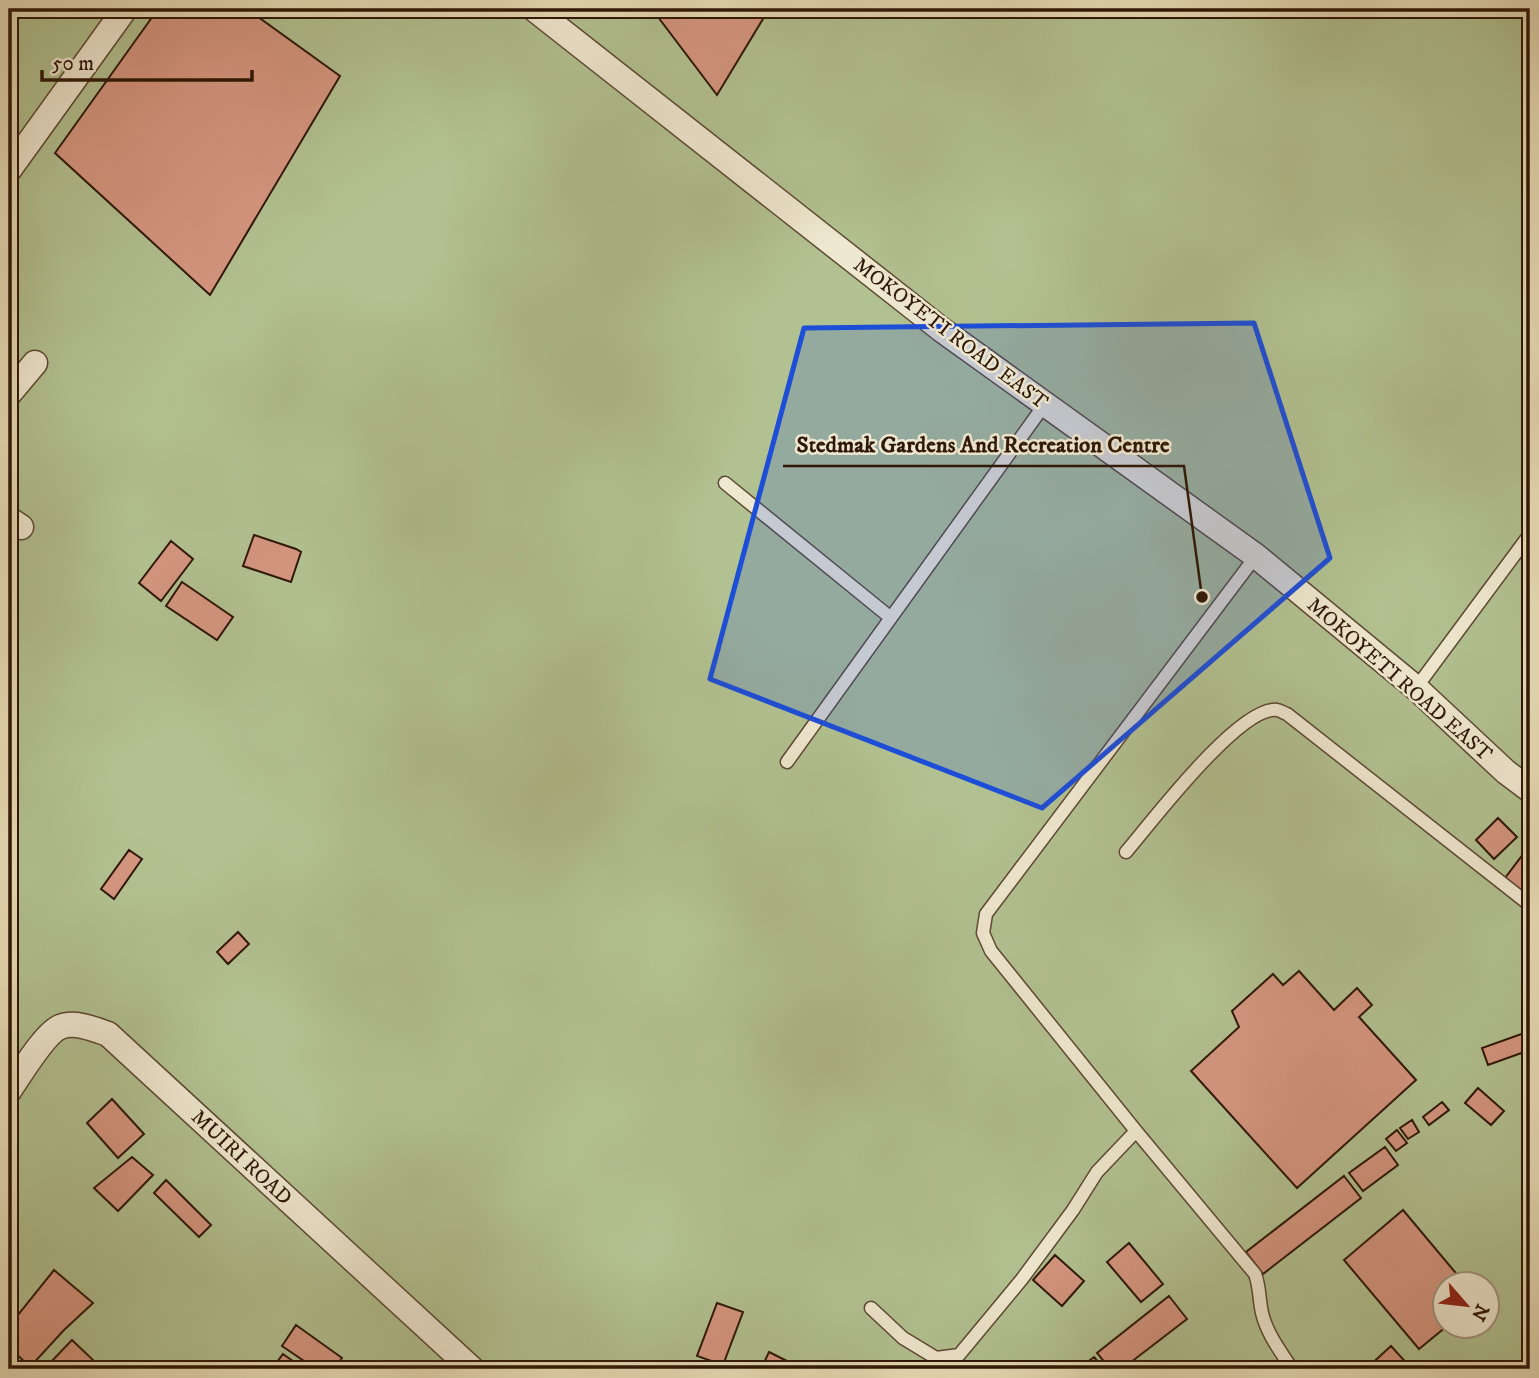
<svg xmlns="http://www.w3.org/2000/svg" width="1539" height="1378" font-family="'IM FELL DW Pica',serif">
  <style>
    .green { fill: #b2c191; stroke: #706c4c; stroke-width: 2; fill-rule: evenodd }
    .building { fill: #d59680; stroke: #2e1706; stroke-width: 2 }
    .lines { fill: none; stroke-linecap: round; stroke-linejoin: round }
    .service-casing { stroke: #5c4832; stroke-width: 15 }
    .minor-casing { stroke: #5c4832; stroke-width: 27 }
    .service { stroke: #efe8d0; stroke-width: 12 }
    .minor { stroke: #efe8d0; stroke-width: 24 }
    .marked { fill: #1d4ed8; fill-opacity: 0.2; stroke: #1d4ed8; stroke-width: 5; stroke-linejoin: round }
    .labels { text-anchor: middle; stroke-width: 5; stroke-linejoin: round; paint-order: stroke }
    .street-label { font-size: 21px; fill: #2e1706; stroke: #efe8d0 }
    .leader { fill: none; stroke: #2e1706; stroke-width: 2.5 }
    .callout-dot { fill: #2e1706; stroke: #efe8d0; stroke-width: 2.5 }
    .callout-label { font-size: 23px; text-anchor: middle; font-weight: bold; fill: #2e1706; stroke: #efe8d0; stroke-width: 5; stroke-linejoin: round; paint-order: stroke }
  </style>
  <rect width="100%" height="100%" fill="#e7dcb6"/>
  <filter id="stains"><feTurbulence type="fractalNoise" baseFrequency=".00286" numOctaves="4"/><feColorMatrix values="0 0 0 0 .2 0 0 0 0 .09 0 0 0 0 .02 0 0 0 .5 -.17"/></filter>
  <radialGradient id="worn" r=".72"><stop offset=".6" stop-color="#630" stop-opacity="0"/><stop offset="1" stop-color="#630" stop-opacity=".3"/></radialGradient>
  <path class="green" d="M9 9H1530V1369H9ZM1444 1284H1486V1326H1444Z"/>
  <path class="building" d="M158 9H247L340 76 210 295 55 153Z
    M652 9H769L717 95Z
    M254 535 296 549 301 552 291 582 243 566Z
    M171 541 193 559 161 601 139 583Z
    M182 582 233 617 217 640 166 606Z
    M1498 818 1517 837 1494 859 1476 840Z
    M1530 845V898L1505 878Z
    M129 850 142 859 114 899 101 889Z
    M238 932 249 944 228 964 217 952Z
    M1299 971 1334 1010 1357 988 1372 1005 1359 1017 1416 1080 1297 1188 1191 1071 1239 1027 1232 1011 1273 974 1283 985Z
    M1530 1031V1050L1488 1065 1482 1048Z
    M1478 1088 1504 1111 1491 1125 1465 1103Z
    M112 1099 144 1134 118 1158 87 1123Z
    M1442 1102 1449 1110 1429 1125 1423 1117Z
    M1412 1120 1419 1132 1408 1139 1400 1128Z
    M1397 1130 1407 1143 1396 1151 1386 1139Z
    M1385 1147 1398 1165 1363 1191 1349 1173Z
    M132 1157 153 1175 118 1211 94 1188Z
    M1344 1176 1361 1198 1263 1274 1246 1252Z
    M166 1180 211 1225 199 1237 154 1193Z
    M1403 1210 1465 1284H1444V1326H1447L1419 1349 1344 1260Z
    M1129 1243 1163 1284 1141 1302 1107 1262Z
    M1055 1255 1084 1281 1062 1306 1033 1280Z
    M54 1270 93 1303 64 1330 30 1367 9 1347V1326Z
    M1169 1296 1187 1319 1122 1369H1110L1097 1353Z
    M717 1303 743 1312 723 1365 697 1356Z
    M296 1325 342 1358 334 1369H316L282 1346Z
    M72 1340 94 1361 86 1369H54L49 1364Z
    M1391 1346 1411 1368 1366 1369Z
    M769 1352 791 1363 788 1369H761Z
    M283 1354 304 1369H272Z
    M1094 1357 1104 1369H1078Z
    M1017 1364 1027 1365 1032 1369H1009Z"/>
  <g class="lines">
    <defs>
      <path id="service" d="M725 483 891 618
        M1256 556 986 914 983 933 991 951 1136 1131 1255 1274C1260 1287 1259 1300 1262 1313 1267 1334 1281 1352 1292 1369
        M1416 688 1530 534
        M787 762 1045 404
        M1126 852C1150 824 1240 705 1277 710 1280 710 1283 713 1287 714L1530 905
        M871 1308 903 1338 936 1358 959 1355 1022 1279 1073 1210 1097 1172 1136 1131"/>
      <path id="minor" d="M534 9 942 330 1256 556 1416 688 1506 772 1530 790
        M9 170 125 9
        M9 394 35 363
        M9 519 21 527
        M9 1091C19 1076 45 1033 60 1027 75 1021 94 1029 108 1034L472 1369"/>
    </defs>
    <use href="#service" class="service-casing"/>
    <use href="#minor" class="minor-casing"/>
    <use href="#service" class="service"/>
    <use href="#minor" class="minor"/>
  </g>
  <path class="marked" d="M1254 323 1330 558 1042 808 710 679 804 328Z"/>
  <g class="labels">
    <g class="street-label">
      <text transform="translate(951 333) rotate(37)" y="7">MOKOYETI ROAD EAST</text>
      <text transform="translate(1400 679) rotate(41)" y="7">MOKOYETI ROAD EAST</text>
      <text transform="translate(242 1157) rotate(43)" y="7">MUIRI ROAD</text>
    </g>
  </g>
  <path class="leader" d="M1202 597L1184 466H783"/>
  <circle class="callout-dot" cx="1202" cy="597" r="7"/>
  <g class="callout-label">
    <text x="983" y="452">Stedmak Gardens And Recreation Centre</text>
  </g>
  <rect width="1539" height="1378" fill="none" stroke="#e7dcb6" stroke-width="35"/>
  <rect x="10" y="10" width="1518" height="1357" fill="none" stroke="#2e1706" stroke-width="3.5"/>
  <rect x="18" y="18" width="1504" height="1343" fill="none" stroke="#2e1706" stroke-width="2"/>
  <g transform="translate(1466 1305) rotate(118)"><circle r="33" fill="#efe8d0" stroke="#a2947f" stroke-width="2"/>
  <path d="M0-5L12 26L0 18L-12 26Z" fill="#8f2418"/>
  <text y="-10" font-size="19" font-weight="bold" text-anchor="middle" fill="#2e1706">N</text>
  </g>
  <path d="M42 70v10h210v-10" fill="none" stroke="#2e1706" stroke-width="3.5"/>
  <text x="52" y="70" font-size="21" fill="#2e1706" stroke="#efe8d0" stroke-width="5" paint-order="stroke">50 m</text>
  <rect width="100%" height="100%" filter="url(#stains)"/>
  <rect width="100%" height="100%" fill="url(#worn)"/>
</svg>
